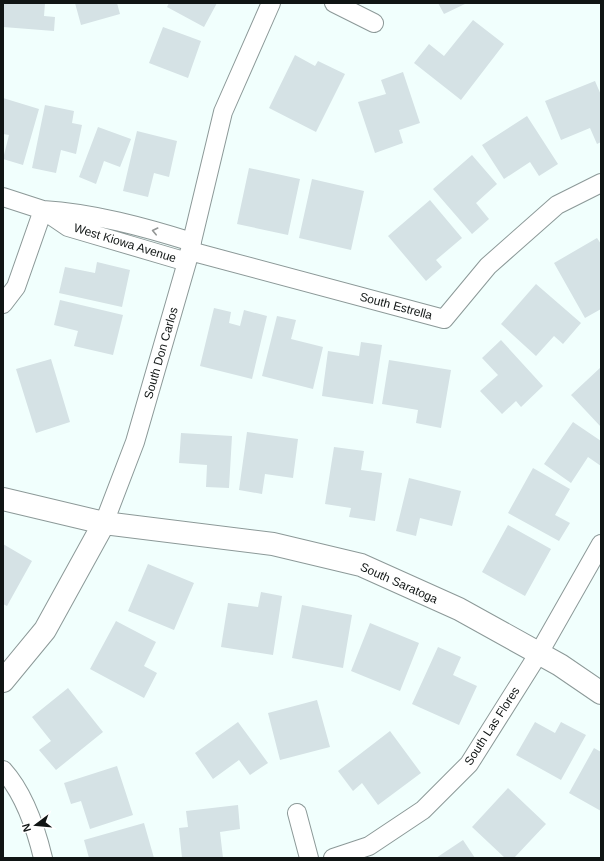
<svg xmlns="http://www.w3.org/2000/svg" width="604" height="861" font-family="Arial,sans-serif">
  <style>
    .building { fill: #d5e2e5 }
    .lines { fill: none; stroke-linecap: round; stroke-linejoin: round }
    .minor-casing { stroke: #8c9998; stroke-width: 20 }
    .tertiary-casing { stroke: #8c9998; stroke-width: 24 }
    .minor { stroke: #fff; stroke-width: 18 }
    .tertiary { stroke: #fff; stroke-width: 22 }
    .oneway { stroke: #939695 }
    .labels { text-anchor: middle; stroke-width: 3.5; stroke-linejoin: round; paint-order: stroke }
    .street-label { font-size: 12px; fill: #101514; stroke: #fff }
  </style>
  <rect width="100%" height="100%" fill="#f1fffd"/>
  <path class="building" d="M3 3H45L44 16 55 17 54 31 3 27Z
    M75 3H117L120 14 81 25Z
    M169 3H217L204 27 167 7Z
    M438 3H467L444 14Z
    M473 20 504 44 461 100 414 63 429 44 444 56Z
    M163 27 201 41 188 78 149 63Z
    M295 55 315 66 318 61 345 74 316 132 269 108Z
    M403 72 420 123 399 130 403 143 375 153 358 102 386 94 381 80Z
    M595 81 601 95V142L597 144 590 128 561 140 545 101Z
    M3 98 39 109 23 165 3 159 9 135 3 134Z
    M45 105 74 111 72 123 82 125 76 154 61 150 56 173 32 168Z
    M527 116 558 164 539 176 530 162 504 179 482 145Z
    M98 127 131 139 120 167 104 161 96 184 79 177Z
    M137 131 177 141 169 177 154 173 148 197 123 191Z
    M472 155 497 184 476 203 489 219 472 234 433 189Z
    M249 168 300 179 288 235 237 224Z
    M312 179 364 191 351 250 299 238Z
    M430 200 462 238 436 260 442 267 426 281 388 236Z
    M597 238 601 244V309L585 318 554 263Z
    M97 262 130 270 122 307 59 293 65 267 95 273Z
    M536 284 581 323 563 344 554 336 536 356 501 324Z
    M60 300 123 315 113 355 74 346 78 331 54 325Z
    M214 308 231 312 229 323 240 326 244 310 267 316 252 379 200 366Z
    M277 316 296 320 291 339 323 347 313 389 262 376Z
    M501 340 543 386 521 407 516 401 502 414 480 391 498 375 482 358Z
    M361 342 382 345 373 404 322 396 328 351 359 356Z
    M51 359 70 422 36 433 16 369Z
    M389 360 451 370 441 428 416 423 418 410 382 404Z
    M601 367V427L571 395Z
    M573 422 601 441V466L588 457 571 483 544 464Z
    M247 432 298 439 293 478 265 474 262 494 239 490Z
    M181 433 232 436 229 488 206 487 207 465 179 463Z
    M334 447 364 451 361 470 382 473 375 521 349 517 351 508 325 504Z
    M533 468 570 489 555 515 570 523 559 541 508 513Z
    M409 478 461 491 452 526 420 518 416 536 396 531Z
    M508 525 551 549 525 596 482 572Z
    M3 544 32 561 7 606 3 604Z
    M148 564 194 583 174 630 128 611Z
    M261 592 282 596 273 655 221 647 228 603 258 607Z
    M302 605 352 615 343 668 292 658Z
    M116 621 156 642 144 666 157 673 144 698 90 669Z
    M370 623 419 643 400 691 351 671Z
    M438 647 461 657 453 675 477 686 459 725 412 704Z
    M68 688 103 732 56 770 39 750 51 741 32 717Z
    M317 700 330 747 280 760 268 713Z
    M238 722 268 763 250 775 239 760 213 779 195 753Z
    M535 722 555 733 561 722 586 735 561 780 516 755Z
    M390 731 421 773 378 805 362 783 353 791 338 771Z
    M594 748 601 752V811L569 793Z
    M117 766 133 815 90 829 81 801 71 804 64 783Z
    M508 788 546 824 514 858H505L472 827Z
    M238 805 240 829 220 832 223 858H182L179 828 188 827 186 811Z
    M144 823 154 858H89L84 840Z
    M463 840 475 858H436Z"/>
  <g class="lines">
    <defs>
      <path id="minor" d="M334 3 374 23
        M3 197 43 210 68 227 187 262
        M43 210C93 213 144 227 192 242
        M190 251 444 319 488 266 557 205 601 183
        M3 304 16 287 43 210
        M104 523 135 442 187 262 223 112 271 3
        M3 770C23 792 36 829 43 858
        M297 813 309 858
        M333 858 369 846 423 810 469 764 539 653 601 544"/>
      <path id="tertiary" d="M3 499 104 523 273 544 361 565 459 609 560 665 601 693
        M3 681 45 630 104 523"/>
    </defs>
    <use href="#minor" class="minor-casing"/>
    <use href="#tertiary" class="tertiary-casing"/>
    <use href="#minor" class="minor"/>
    <use href="#tertiary" class="tertiary"/>
  </g>
  <defs><path id="oneway-chevron" d="M-2-3.5L2.5 0L-2 3.5" fill="none" stroke-width="1.6" stroke-linecap="round" stroke-linejoin="round"/></defs>
  <use class="oneway" href="#oneway-chevron" transform="translate(155 231) rotate(-167)"/>
  <g class="labels">
    <g class="street-label">
      <text transform="translate(125 243) rotate(17)" y="4">West Kiowa Avenue</text>
      <text transform="translate(396 306) rotate(15)" y="4">South Estrella</text>
      <text transform="translate(161 353) rotate(-74)" y="4">South Don Carlos</text>
      <text transform="translate(399 583) rotate(24)" y="4">South Saratoga</text>
      <text transform="translate(492 726) rotate(-57)" y="4">South Las Flores</text>
    </g>
  </g>
  <rect width="604" height="861" fill="none" stroke="#101514" stroke-width="8"/>
  <g transform="translate(36 825) rotate(254)" stroke="#ffffff" stroke-width="3" paint-order="stroke">
  <path d="M0-3L7 15L0 10L-7 15Z" fill="#101514"/>
  <text y="-6" font-size="11" font-weight="bold" text-anchor="middle" fill="#101514">N</text>
  </g>
</svg>
